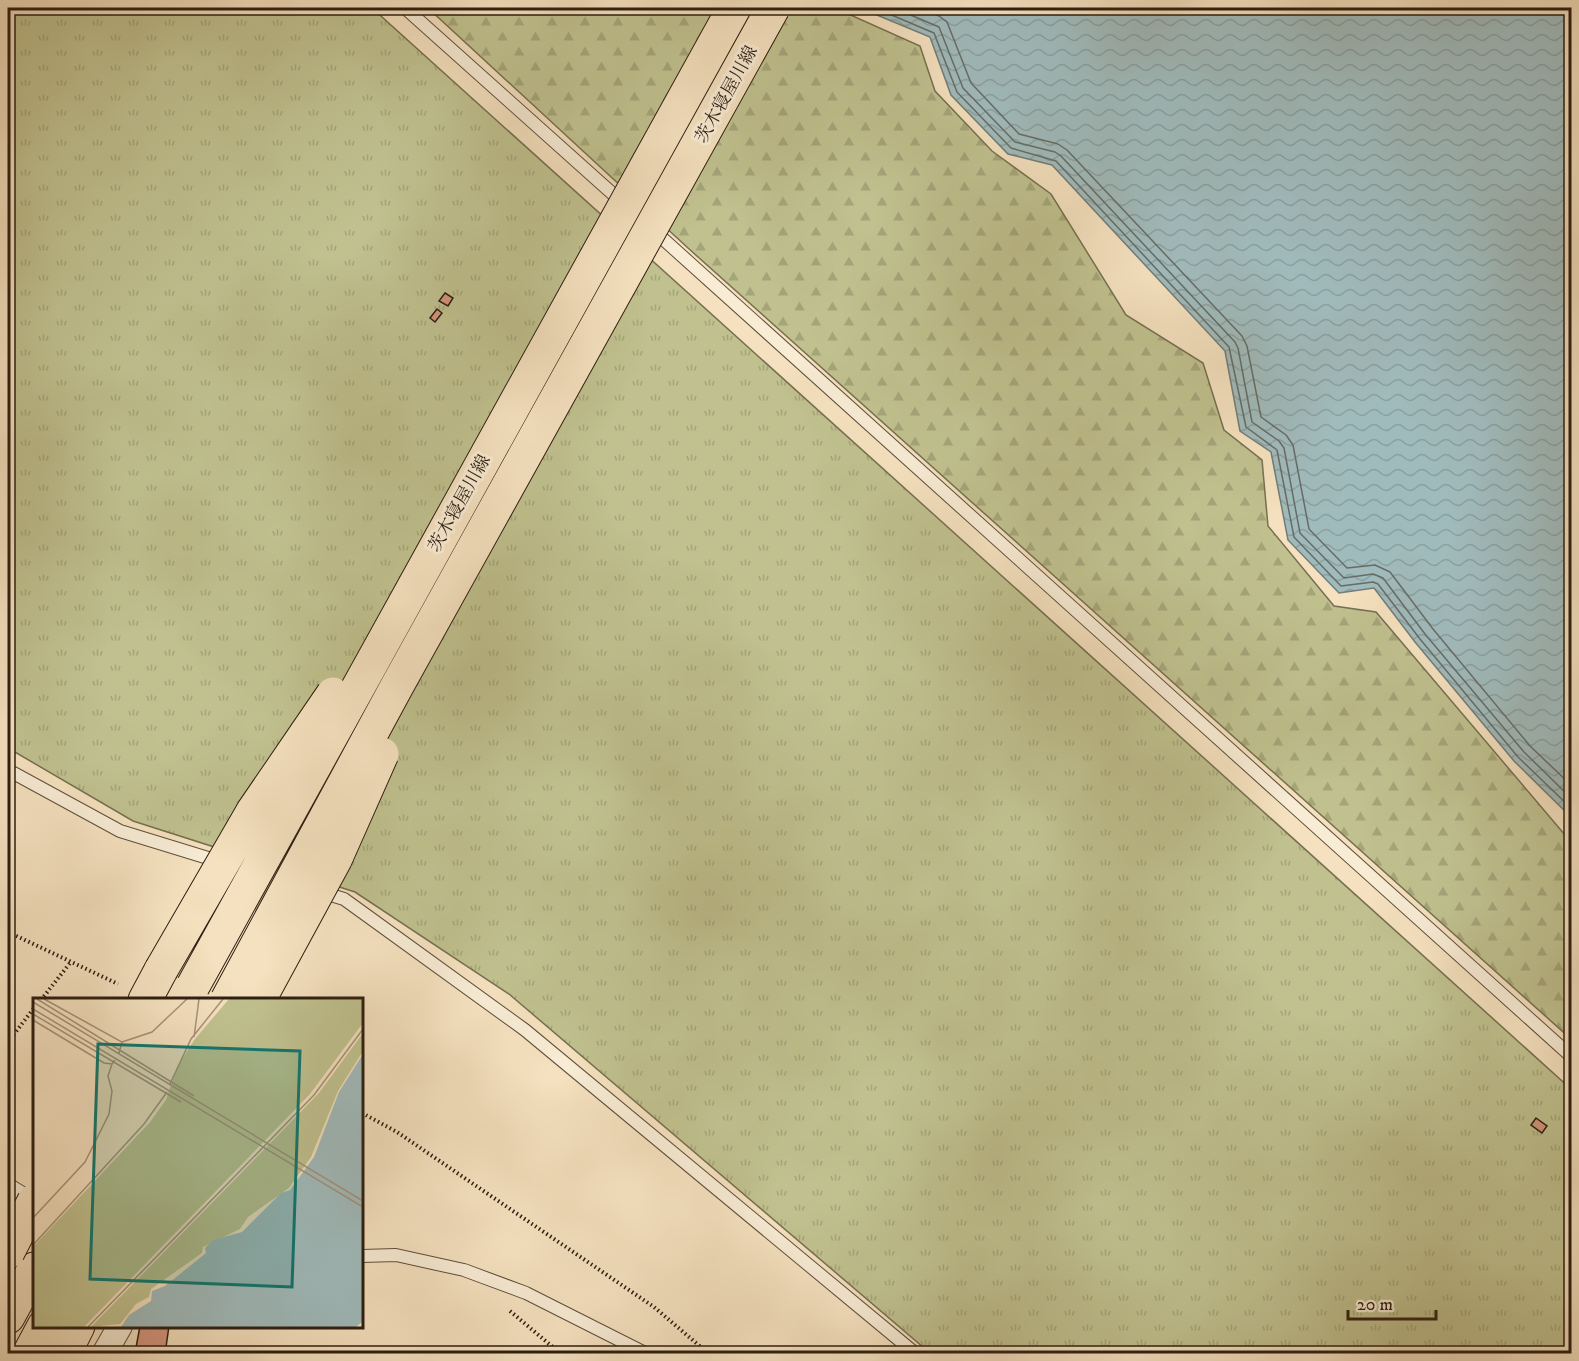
<svg xmlns="http://www.w3.org/2000/svg" width="1579" height="1361" font-family="'IM FELL DW Pica','Noto Serif JP',serif">
  <style>
    .grass { fill: url(#grass-tufts); stroke: #767050; stroke-width: 1.5 }
    .forest { fill: url(#forest-firs); stroke: #767050; stroke-width: 1.5 }
    .water { fill: url(#water-waves); stroke: #727c78; stroke-width: 1.5 }
    .lines { fill: none; stroke-linecap: round; stroke-linejoin: round }
    .shore { stroke: #666c66; stroke-width: 1.5 }
    .building { fill: #d5967e; stroke: #2d1e11; stroke-width: 1.5 }
    .lane-casing { stroke: #5f4f3c; stroke-width: 14 }
    .street-casing { stroke: #5f4f3c; stroke-width: 26 }
    .primary-casing { stroke: #2d1e11; stroke-width: 35 }
    .path { stroke: #2d1e11; stroke-width: 4; stroke-dasharray: 1.5 3; stroke-linecap: butt }
    .lane { stroke: #f8ecd5; stroke-width: 12 }
    .street { stroke: #f8ecd5; stroke-width: 24 }
    .primary { stroke: #f5e1bf; stroke-width: 33 }
    .primary-bridge-casing { stroke: #2d1e11; stroke-width: 35; stroke-linecap: butt }
    .primary-bridge { stroke: #f5e1bf; stroke-width: 33 }
    .labels { text-anchor: middle; stroke-width: 6; stroke-linejoin: round; paint-order: stroke }
    .street-label { font-size: 18px; fill: #2d1e11; stroke: #f8ecd5 }
    .inset-road { fill: none; stroke: #a59379; stroke-width: 1.5 }
    .view { fill: #0f766e; fill-opacity: 0.15; stroke: #0f766e; stroke-width: 3 }
    .inset-edge { fill: none; stroke: #2d1e11; stroke-width: 3 }
  </style>
  <defs>
    <pattern id="grass-tufts" width="24" height="20" patternUnits="userSpaceOnUse" patternTransform="scale(1.5)"><rect width="24" height="20" fill="#c0c18f"/><path d="M3 7l-1-3M5 7V3M7 7l1-3M15 17l-1-3M17 17v-4M19 17l1-3" fill="none" stroke="#a5a57a"/></pattern>
    <pattern id="forest-firs" width="22" height="20" patternUnits="userSpaceOnUse" patternTransform="scale(1.5)"><rect width="22" height="20" fill="#c0c18f"/><path d="M5 1l3.5 6h-7zM16 11l3.5 6h-7z" fill="#a5a57a"/></pattern>
    <pattern id="water-waves" width="16" height="10" patternUnits="userSpaceOnUse" patternTransform="scale(1.5)"><rect width="16" height="10" fill="#a0bbbc"/><path d="M0 5q4-4 8 0t8 0" fill="none" stroke="#8aa0a1"/></pattern>
  </defs>
  <rect width="100%" height="100%" fill="#f5e1bf"/>
  <filter id="stains"><feTurbulence type="fractalNoise" baseFrequency=".00333" numOctaves="4"/><feColorMatrix values="0 0 0 0 .2 0 0 0 0 .09 0 0 0 0 .02 0 0 0 .5 -.17"/></filter>
  <radialGradient id="worn" r=".72"><stop offset=".6" stop-color="#630" stop-opacity="0"/><stop offset="1" stop-color="#630" stop-opacity=".3"/></radialGradient>
  <path class="grass" d="M8 8H372L1571 1089V1353H930L509 994 355 892 133 821 8 748Z"/>
  <path class="forest" d="M428 8H835L920 46 935 91 992 151 1051 194 1126 315 1203 363 1224 430 1262 460 1268 526 1334 606 1376 612 1571 842V1039L688 248Z"/>
  <path class="water" d="M860 8H1571V817L1514 761 1415 642 1374 588 1339 593 1288 540 1271 452 1240 431 1225 351 1052 165 1008 154 951 95 930 37Z"/>
  <g class="lines">
    <path class="shore" d="M875 8 934 33 957 92 1011 148 1056 161 1229 347 1246 427 1277 450 1294 537 1341 586 1373 582 1378 584 1420 639 1518 757 1572 809
      M894 8 939 27 963 88 1015 142 1055 152 1061 156 1235 342 1238 348 1252 422 1279 441 1284 448 1300 533 1344 578 1373 574 1383 578 1425 634 1524 752 1572 799
      M918 8 939 16 947 22 971 83 1019 134 1058 144 1067 150 1242 336 1247 346 1261 417 1286 435 1293 445 1309 529 1347 568 1375 565 1390 572 1433 629 1530 746 1572 786"/>
  </g>
  <path class="building" d="M445 293 453 298 448 306 439 301Z
    M437 309 442 313 435 322 430 318Z
    M1536 1118 1547 1126 1542 1133 1531 1125Z
    M140 1326H169L165 1354 135 1353Z"/>
  <g class="lines">
    <defs>
      <path id="lane" d="M405 8 623 203
        M652 229 1572 1057
        M8 770 120 831 221 862
        M321 892 344 899 525 1030 916 1354
        M362 1256 396 1255 464 1270 526 1293 647 1354"/>
      <path id="street" d="M8 1191 34 1207
        M104 1354 120 1326"/>
      <path id="primary" d="M145 1000 161 970
        M8 1317 34 1269
        M29 1354 44 1326
        M64 1354 78 1326"/>
    </defs>
    <use href="#lane" class="lane-casing"/>
    <use href="#street" class="street-casing"/>
    <use href="#primary" class="primary-casing"/>
    <path class="path" d="M8 932 118 984
      M41 1000 70 963
      M8 1042 34 1008
      M362 1113 397 1132 654 1307 709 1354
      M510 1311 561 1354"/>
    <use href="#lane" class="lane"/>
    <use href="#street" class="street"/>
    <use href="#primary" class="primary"/>
    <defs>
      <path id="primary-bridge" d="M161 970 253 811 333 694
        M193 986 734 8
        M227 1000 397 686 773 8
        M259 1000 335 860 382 754
        M8 1252 34 1201"/>
    </defs>
    <use href="#primary-bridge" class="primary-bridge-casing"/>
    <use href="#primary-bridge" class="primary-bridge"/>
  </g>
  <g class="labels">
    <g class="street-label">
      <text transform="translate(726 94) rotate(-61)" y="6">茨木寝屋川線</text>
      <text transform="translate(459 503) rotate(-61)" y="6">茨木寝屋川線</text>
    </g>
  </g>
  <g transform="translate(33 998)">
    <rect width="330" height="330" fill="#f5e1bf"/>
    <path d="M196 1H330V25L277 96 51 329H0V249L117 124 133 102 144 69 162 41Z" fill="#c0c18f"/>
    <path d="M330 35V53L305 93 278 159 256 190 215 219 207 231 170 249 169 255 118 291 116 299 103 306 87 326 58 329 286 95Z" fill="#c0c18f"/>
    <path d="M330 56V323L323 329H88L96 317 118 303 119 293 132 288 173 255 172 250 180 242 209 234 248 195 257 192 281 159 306 94Z" fill="#a0bbbc"/>
    <path class="inset-road" d="M4 1 161 98M11 1 89 44 86 55M0 4 330 203M0 11 330 209M0 16 148 104M0 22 71 65 79 66 82 62M161 39 166 1M89 44 119 34 154 1M137 86 158 41 190 1M0 220 52 164 76 116 79 93 75 78 79 66M0 247 111 126 134 94M55 329 281 97 330 31"/>
    <path class="view" d="M65 46 267 53 259 289 57 281Z"/>
    <rect width="330" height="330" class="inset-edge"/>
  </g>
  <rect width="1579" height="1361" fill="none" stroke="#f5e1bf" stroke-width="30"/>
  <rect x="9" y="9" width="1561" height="1343" fill="none" stroke="#2d1e11" stroke-width="3"/>
  <rect x="15" y="15" width="1549" height="1331" fill="none" stroke="#2d1e11" stroke-width="1.5"/>
  <path d="M1348 1310v9h88v-9" fill="none" stroke="#2d1e11" stroke-width="3"/>
  <text x="1357" y="1310" font-size="18" fill="#2d1e11" stroke="#f8ecd5" stroke-width="4.5" paint-order="stroke">20 m</text>
  <rect width="100%" height="100%" filter="url(#stains)"/>
  <rect width="100%" height="100%" fill="url(#worn)"/>
</svg>
